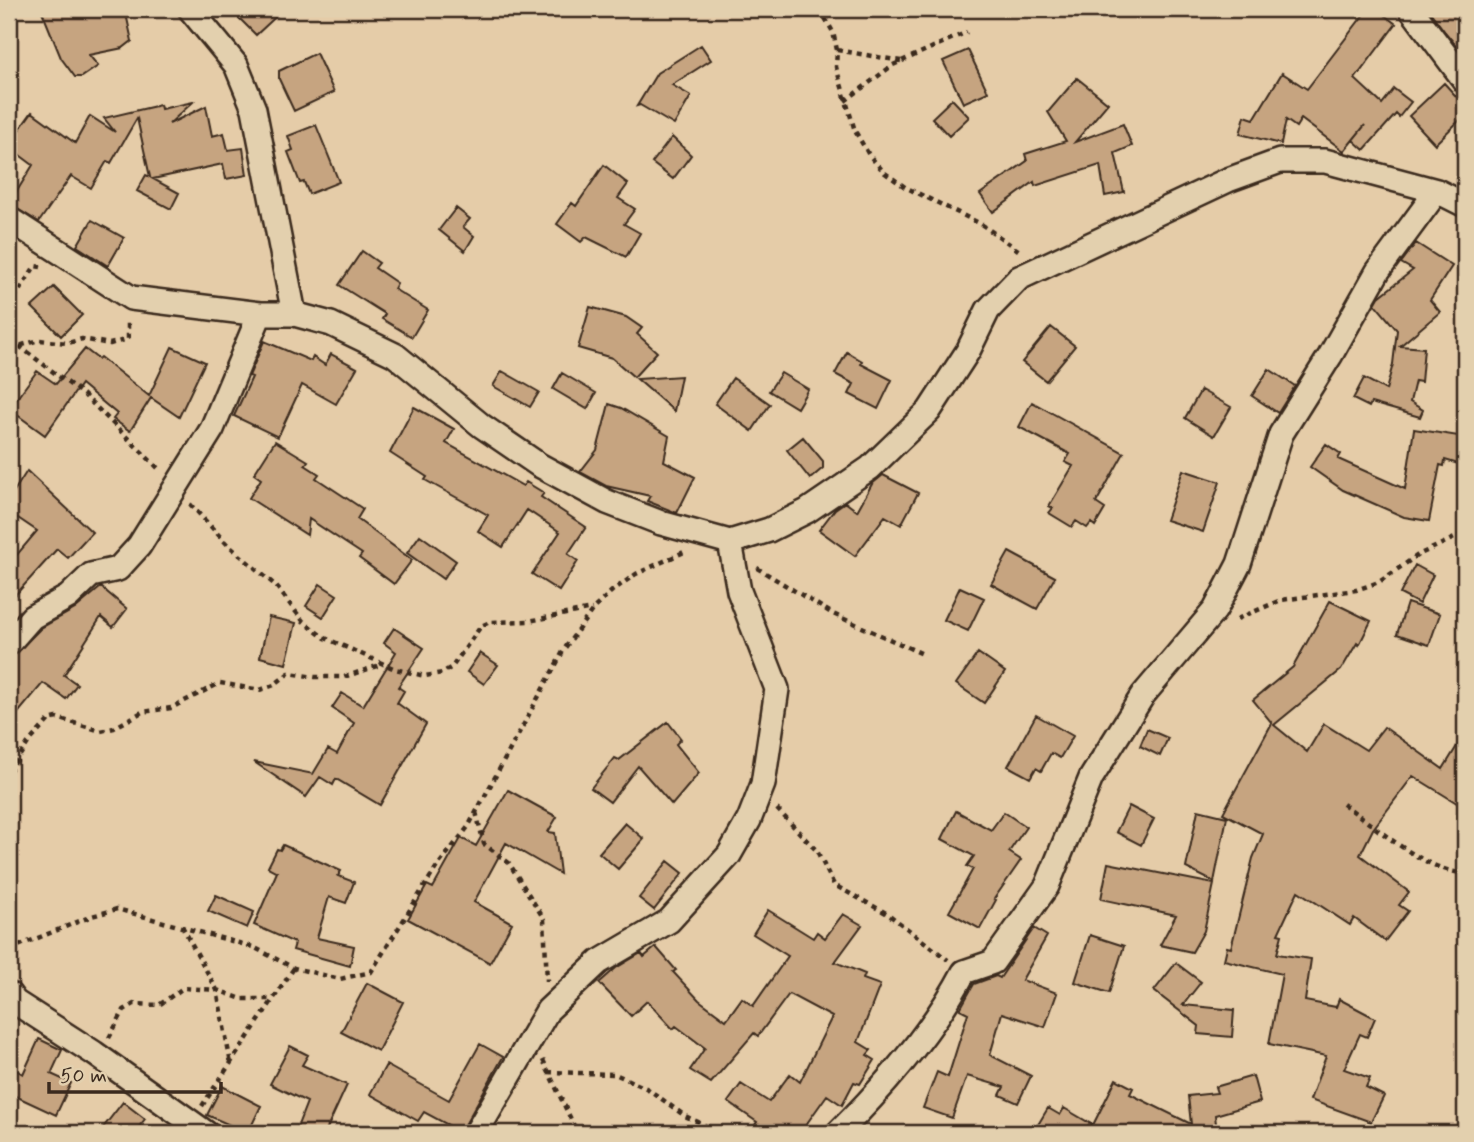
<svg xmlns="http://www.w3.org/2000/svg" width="1474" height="1142" font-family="Mynerve,sans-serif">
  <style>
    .building { fill: #c6a480; stroke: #3b2a1e; stroke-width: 2 }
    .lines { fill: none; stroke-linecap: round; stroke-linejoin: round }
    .minor-casing { stroke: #3b2a1e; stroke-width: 28 }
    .path { stroke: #3b2a1e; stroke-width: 4.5; stroke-dasharray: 5 5; stroke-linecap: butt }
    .minor { stroke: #e3d0ae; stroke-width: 23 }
  </style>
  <rect width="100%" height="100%" fill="#e5cca8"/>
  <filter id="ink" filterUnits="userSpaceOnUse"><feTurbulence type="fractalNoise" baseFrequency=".0143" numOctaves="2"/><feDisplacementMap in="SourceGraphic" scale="14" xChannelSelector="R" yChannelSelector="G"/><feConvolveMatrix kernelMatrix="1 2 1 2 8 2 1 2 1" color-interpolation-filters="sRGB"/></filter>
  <g filter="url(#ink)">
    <path class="building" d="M41 9H125L132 41 123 48 89 55 98 66 82 77H75L61 58Z
      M230 9H284L256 35Z
      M1368 9H1376L1396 24 1355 79 1382 104 1394 89 1411 102 1399 117 1396 114 1364 150 1353 140 1365 125 1344 151 1301 119 1296 127 1286 120 1281 144 1240 134 1245 116 1254 119 1282 73 1307 89Z
      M1428 9H1465V56L1445 32Z
      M701 45 711 60 672 85 691 96 674 125 640 105 637 106 657 73Z
      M968 50 988 92 963 103 943 61Z
      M316 53 334 92 294 111 279 79V71Z
      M1077 78 1108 103 1075 142 1123 124 1132 146 1115 153 1124 192 1105 196 1100 165 1035 186 1034 182 993 212 980 194 1027 161 1025 154 1066 141 1048 112Z
      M1444 83 1465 106V115L1435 144 1409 116Z
      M952 99 969 117 949 136 932 118Z
      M193 102 169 124 206 106 212 136 224 133 228 150 243 148 247 175 226 179 223 164 153 179 179 193 171 209 137 191 146 175 150 177 137 118 111 163 107 161 91 188 71 176 39 222 9 204 33 165 9 147V144L32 112 75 143 90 116 115 132 104 118 160 105 161 109Z
      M316 125 339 182 309 194 304 182 300 183 288 152 293 150 288 136Z
      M672 137 691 155 673 179 652 163Z
      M604 165 628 184 618 198 635 209 624 224 640 233 626 257 586 237 581 242 557 224 572 203 576 206Z
      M456 208 470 219 463 227 474 236 465 251 439 230Z
      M92 220 124 238 108 266 77 246Z
      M1416 243 1452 266 1430 300 1440 312 1400 346 1424 348 1421 382 1415 381 1410 402 1423 410 1420 417 1371 403 1369 407 1353 399 1364 378 1386 390 1393 364 1397 330 1375 304 1379 297 1413 270 1401 263Z
      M362 251 379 263 375 268 397 283 394 289 428 310 412 337 382 319 385 314 339 285Z
      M54 287 82 315 61 336 32 307Z
      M590 307 626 317 642 328 637 334 657 352 634 377 612 358 578 348Z
      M1051 327 1075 346 1046 381 1022 362Z
      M264 341 311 361 313 357 325 365 331 354 357 368 336 404 302 385 278 437 234 416 252 377 249 376Z
      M172 347 205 362 179 417 151 398 130 431 113 419 117 414 81 384 45 435 9 409 37 371 56 384 85 349 98 359 100 357 149 396Z
      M847 352 862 361 861 364 892 380 878 409 849 394 854 384 835 374Z
      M1269 369 1295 386 1278 413 1252 396Z
      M502 371 539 392 530 407 493 386Z
      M562 373 596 393 587 409 553 389Z
      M781 373 808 389 797 408 769 391Z
      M681 376 674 411 637 379Z
      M733 378 770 404 752 431 715 404Z
      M1201 390 1231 407 1214 436 1185 418Z
      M1032 402 1124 453 1096 503 1105 509 1095 526 1091 523 1087 528 1076 521 1072 527 1049 513 1053 508 1049 506 1073 466 1065 462 1070 454 1019 427Z
      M609 404 621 408 669 436 664 461 695 477 677 513 647 501 650 496 606 486 580 472 597 450Z
      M414 407 454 429 446 443 523 486 526 482 544 493 541 497 586 527 568 554 578 561 559 591 532 574 560 532 527 510 503 547 478 531 488 515 425 480 427 477 390 453Z
      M1414 429 1465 437V466L1445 460 1444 466 1440 465 1429 521 1404 517 1343 490 1310 467 1326 444 1341 454 1338 459 1405 489Z
      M803 437 823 461V468L810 479 787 450Z
      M275 441 308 461 305 465 319 474 316 478 363 509 357 519 412 560 394 584 359 558 362 554 309 519 307 535 249 498 261 479 254 474Z
      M1183 470 1220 482 1203 532 1166 520Z
      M27 471 92 532 68 558 57 549 9 602V564L37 531 9 512V499Z
      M883 475 918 493 901 525 885 516 855 556 819 530 835 509 845 502 857 511 872 484Z
      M420 535 456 561 443 579 407 553Z
      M1009 552 1055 577 1037 609 991 584Z
      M1415 565 1433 575 1419 604 1400 594Z
      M320 584 337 595 323 617 306 606Z
      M101 587 127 609 113 627 101 617 64 675 77 684 66 699 43 683 9 724V660L41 628 75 609Z
      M960 587 984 598 968 631 944 620Z
      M1330 601 1371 621 1359 645 1357 643 1341 670 1274 725 1307 752 1324 724 1366 750 1384 727 1443 769 1465 733V808L1413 776 1373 829 1360 855 1409 892 1399 905 1408 911 1385 941 1354 918 1350 925 1298 891 1278 934 1282 935 1277 954 1311 959 1305 1001 1336 1007 1339 999 1375 1018 1367 1037 1360 1034 1344 1069 1370 1078 1366 1087 1384 1096 1371 1122 1310 1100 1326 1056 1269 1044 1282 974 1224 960 1227 947 1231 948 1253 858 1263 834 1223 813 1272 723 1253 700 1293 667Z
      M1407 603 1440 614 1429 645 1397 634Z
      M269 617 296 623 286 664 260 657Z
      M394 628 424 648 398 687 404 691 397 703 426 724 380 805 336 779 333 785 320 777 306 797 254 762 313 774 328 749 337 754 354 723 332 708 342 693 363 706 396 652 384 643Z
      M480 653 498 665 484 684 467 672Z
      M978 653 1005 672 984 703 956 684Z
      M1036 715 1073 736 1060 758 1051 753 1041 771 1036 768 1030 778 1008 766Z
      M668 722 681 739 676 744 699 773 672 805 638 766 610 802 591 788 615 758 619 760Z
      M1147 729 1168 738 1160 756 1140 746Z
      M508 790 557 817 548 832 555 833 560 874 506 843 474 902 512 923 490 963 408 919 427 885 433 888 461 838 476 846Z
      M1129 806 1154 819 1141 845 1116 832Z
      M1198 810 1227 817 1214 882 1186 868Z
      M956 811 991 830 1004 812 1026 827 1009 852 1021 860 994 899 996 900 980 929 949 912 973 869 967 866 974 856 942 839Z
      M625 823 644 839 618 869 599 853Z
      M283 845 341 871 338 876 354 882 346 903 329 897 317 938 354 946 350 966 293 950 295 943 254 925 277 872 268 867 277 849 280 850Z
      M668 861 683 873 654 910 639 898Z
      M1108 863 1214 884 1204 931 1192 952 1160 945 1176 915 1101 899Z
      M216 895 254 912 247 928 208 911Z
      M768 910 813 938 817 932 825 938 843 914 862 925 835 962 865 974 863 979 880 985 858 1042 871 1050 867 1055 875 1060 860 1084 854 1082 842 1105 827 1095 800 1133H768L755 1125 757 1122 728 1102 741 1084 769 1102 790 1074 800 1082 832 1017 789 994 758 1036 754 1033 711 1083 690 1070 705 1048 676 1026 673 1029 647 1001 631 1016 599 983 616 968 641 953 644 957 656 947 676 970 673 972 699 1000 726 1020 742 998 753 1006 788 956 753 934Z
      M1034 928 1047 936 1022 980 1057 993 1045 1027 1002 1013 990 1055 1031 1076 1018 1103 1000 1095 1004 1087 967 1076 952 1118 923 1108 937 1072 948 1077 968 1013 960 1009 974 984 996 976 1000 978Z
      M1090 935 1124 946 1109 993 1075 982Z
      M1176 963 1201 982 1183 1005 1234 1010 1232 1037 1198 1034 1199 1026 1154 991Z
      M367 983 403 1002 378 1051 341 1032Z
      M39 1039 62 1050 51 1074 71 1083 56 1115 9 1093V1066L23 1074Z
      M480 1044 503 1057 461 1132 424 1112 418 1121 370 1094 386 1065 449 1100Z
      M290 1046 308 1055 302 1065 347 1085 325 1133H295L307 1102 270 1084Z
      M1253 1076 1260 1102 1215 1115 1217 1133H1033L1048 1108 1060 1115 1064 1108 1093 1125 1116 1079 1133 1088 1130 1094 1191 1124 1188 1096 1217 1093 1215 1087Z
      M222 1086 261 1106 248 1133 207 1115Z
      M123 1102 145 1119 134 1133H99Z"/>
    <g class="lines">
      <defs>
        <path id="minor" d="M190 9 236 65 254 109 294 314
          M1411 9 1465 81
          M9 219 131 298 260 314H294L331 324 395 355 482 426 539 465 607 502 661 523 730 542 769 530 807 511 870 468 929 411 968 351 988 310 1019 278 1228 180 1280 161H1325L1437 191 1465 205
          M9 643 32 617 68 597 91 575 118 569 139 546 212 429 260 314
          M9 994 15 1002 94 1053 206 1133
          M476 1133 548 1010 599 962 669 921 729 855 749 820 763 784 777 689 739 591 730 542
          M838 1133C885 1086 933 1031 964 972L993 962 1047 886 1091 778 1143 695 1215 610 1239 564 1281 434 1330 356 1378 271 1437 191"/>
      </defs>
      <use href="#minor" class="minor-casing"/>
      <path class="path" d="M820 9 833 32 837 50 836 67 855 131 869 155 885 173 905 187 981 224 1021 252
        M837 50 901 61
        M845 101 893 65 967 32
        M9 307 35 266 41 267
        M19 346 84 395 161 471
        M9 361 19 346 39 340 68 343 82 339 110 344 128 339V320
        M190 504 227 544 276 586 303 621 323 637 395 669 425 676 442 673 452 667 481 626 490 622 529 621 592 609
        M757 568 833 614 925 655
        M1237 619 1281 600 1356 590 1379 582 1418 555 1465 533
        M9 772 28 743 49 720 57 718 101 731 114 728 142 712 171 708 220 683 260 690 274 685 289 673 315 677H344L383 664
        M1343 804C1375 826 1427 873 1465 873
        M777 809 817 851 834 885 888 914 948 960
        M476 812 484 844 509 863 544 919 547 981
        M182 926 217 990 231 1064
        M9 946H18L92 916 117 909 253 947 294 968 340 979 371 972 436 868 468 827 565 648 593 609 612 591 636 574 684 552
        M109 1038 124 1010 134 1004 159 1005 183 988 217 990 242 999H271
        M9 1041 17 1029
        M543 1060 575 1128 582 1133
        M548 1072 615 1074 648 1089 685 1116 722 1133
        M202 1106 294 968"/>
      <use href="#minor" class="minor"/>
    </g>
  </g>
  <rect width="1474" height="1142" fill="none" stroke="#e3d0ae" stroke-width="35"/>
  <rect x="18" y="18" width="1439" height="1107" fill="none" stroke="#3b2a1e" stroke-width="2.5" filter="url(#ink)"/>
  <path d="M49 1082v10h172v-10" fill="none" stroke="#3b2a1e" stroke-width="3.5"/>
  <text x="60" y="1082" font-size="21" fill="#3b2a1e" stroke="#e3d0ae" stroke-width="5" paint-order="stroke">50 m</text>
</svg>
